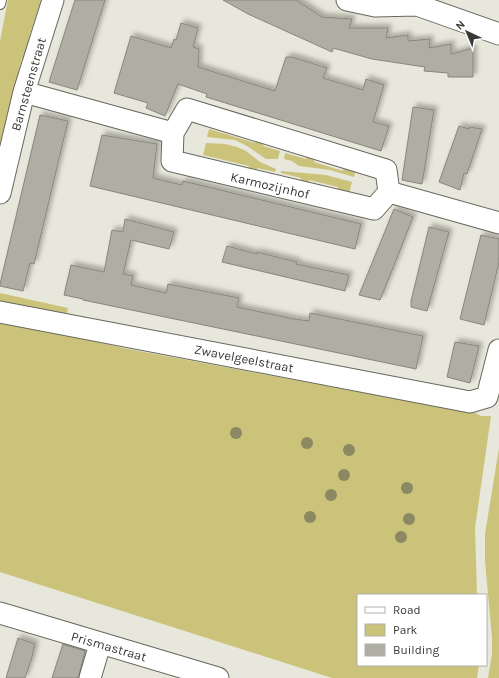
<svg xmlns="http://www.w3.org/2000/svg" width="499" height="678" font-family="Karla,sans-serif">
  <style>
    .green { fill: #cbc37a }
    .building { fill: #afaea3; stroke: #88877d; filter: url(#shadow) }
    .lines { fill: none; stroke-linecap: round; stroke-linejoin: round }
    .service-casing { stroke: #67675d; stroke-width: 12 }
    .minor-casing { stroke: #67675d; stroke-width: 23 }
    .service { stroke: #fff; stroke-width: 10 }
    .minor { stroke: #fff; stroke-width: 21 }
    .tree { fill: #8c8863 }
    .labels { text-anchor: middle; stroke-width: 3.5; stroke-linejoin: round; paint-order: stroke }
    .street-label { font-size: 13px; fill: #3a3935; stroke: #fff }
  </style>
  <defs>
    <filter id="shadow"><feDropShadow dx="3.5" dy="-3.5" stdDeviation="2" flood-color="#0004"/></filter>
  </defs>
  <rect width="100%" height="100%" fill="#e8e7db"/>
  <path class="green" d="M8 0H41L29 37 35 39 28 60 22 58 2 136 7 138 0 158V41Z
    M209 129 255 143 257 139 264 141 263 146 280 151 278 159H266L247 146 235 140 207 137Z
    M206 143 225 144 237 147 246 151 260 162 276 169 275 172 257 168 256 172 248 170 249 166 203 155Z
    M285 153 306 159 308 155 315 157 314 162 343 171 344 166 356 168 354 177 330 170 299 166 292 161 284 159Z
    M281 171 326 175 352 182 348 197 337 192 338 187 309 180 308 185 300 183 301 178 281 173Z
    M0 293 68 308 66 317 0 304Z
    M0 320 128 349 455 410H470L481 416H491L475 528 477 595H358V665H479L477 678H332L0 572Z
    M499 448V678H488L492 654V638L485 561V534Z"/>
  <path class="building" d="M75 0H105L77 90 49 82Z
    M223 0H296L322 17 352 19 349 28H388L386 38 408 35V41L430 39 429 48 451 44V54L473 48V77H448V73L424 71 425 67 372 59 333 48 332 52 248 14Z
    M181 23 198 28 193 47 199 49 198 67 275 91 286 57H292L327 68 323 78 363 90 366 79 384 85 373 122 389 126 381 151 206 97 207 94 178 84 165 116 146 108 148 103 114 93 131 36 171 48 174 39 176 40Z
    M413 107 434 110 422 184 402 180Z
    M40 115 68 121 34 264 30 263 23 291 0 286V284Z
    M459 126 469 129V127L482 129 467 174 464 173 460 190 439 182Z
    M102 135 157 144 153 178 182 185 183 181 361 224 355 249 90 186Z
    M394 209 413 217 393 268 380 300 359 295Z
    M125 219 174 232 169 249 131 240 123 274 133 276 131 285 166 293 168 284 239 298 237 307 294 319 309 321 310 313 423 336 416 369 83 300V299L64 295 71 265 104 272 112 230 123 232Z
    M429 227 449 232 427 311 411 307V301Z
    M481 235 499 239V262L484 325 460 319Z
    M227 246 257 254V252L297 262 296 264 349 275 345 291 222 262Z
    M455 342 479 346 470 383 447 377Z
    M18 638 35 644 32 657 25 678H6Z
    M63 644 85 651 78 678H52Z"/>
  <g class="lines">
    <defs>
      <path id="service" d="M0 4 1 0"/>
      <path id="minor" d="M347 0 375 6 417 5
        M412 0 417 5 499 34
        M24 92 173 133
        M187 109 386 170 389 192 374 209 172 161 173 133Z
        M389 192 499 223
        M0 193 24 92 53 0
        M0 312 470 402 487 397 499 350
        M0 613 218 678
        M90 678 100 644"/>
    </defs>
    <use href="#service" class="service-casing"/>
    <use href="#minor" class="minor-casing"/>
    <use href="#service" class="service"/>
    <use href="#minor" class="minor"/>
  </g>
  <g class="tree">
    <circle cx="236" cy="433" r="6"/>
    <circle cx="307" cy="443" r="6"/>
    <circle cx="349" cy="450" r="6"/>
    <circle cx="344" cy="475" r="6"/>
    <circle cx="407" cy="488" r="6"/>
    <circle cx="331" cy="495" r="6"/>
    <circle cx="310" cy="517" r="6"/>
    <circle cx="409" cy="519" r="6"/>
    <circle cx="401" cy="537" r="6"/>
  </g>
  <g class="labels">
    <g class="street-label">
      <text transform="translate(28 84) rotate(-74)" y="5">Barnsteenstraat</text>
      <text transform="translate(270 185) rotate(13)" y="5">Karmozijnhof</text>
      <text transform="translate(244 358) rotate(11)" y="5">Zwavelgeelstraat</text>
      <text transform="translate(109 646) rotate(16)" y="5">Prismastraat</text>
    </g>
  </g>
  <rect x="357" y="594" width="130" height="72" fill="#ffffff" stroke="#b0b0ae"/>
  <rect x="365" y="607" width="20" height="6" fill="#ffffff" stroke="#b0b0ae"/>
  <text x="393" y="614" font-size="12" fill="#3a3935">Road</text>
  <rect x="365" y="624" width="20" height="12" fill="#cbc37a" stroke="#b0b0ae"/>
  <text x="393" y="634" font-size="12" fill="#3a3935">Park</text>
  <rect x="365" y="644" width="20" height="12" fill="#afaea3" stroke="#b0b0ae"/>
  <text x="393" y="654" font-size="12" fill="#3a3935">Building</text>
  <g transform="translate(467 32) rotate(316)" stroke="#ffffff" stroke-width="3" paint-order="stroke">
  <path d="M0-3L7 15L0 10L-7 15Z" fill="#3a3935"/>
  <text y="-6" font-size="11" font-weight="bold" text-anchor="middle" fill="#3a3935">N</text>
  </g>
</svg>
